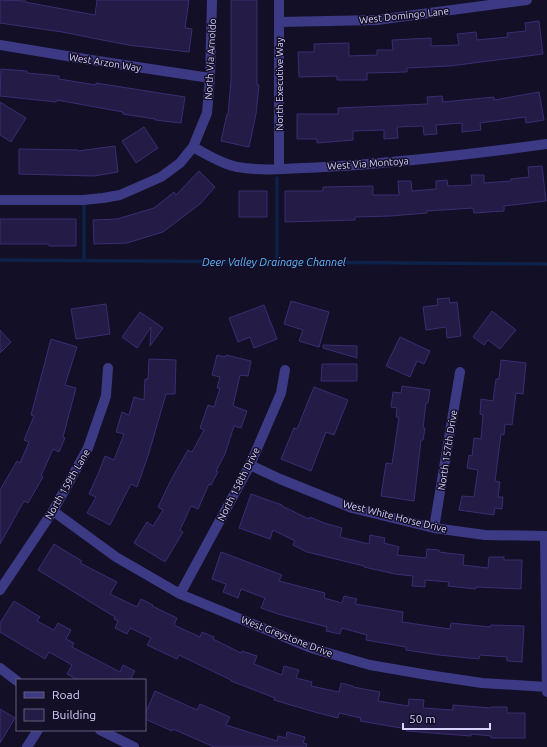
<svg xmlns="http://www.w3.org/2000/svg" width="547" height="747" font-family="Ubuntu,sans-serif">
  <style>
    .lines { fill: none; stroke-linecap: round; stroke-linejoin: round }
    .stream { stroke: #0c2248; stroke-width: 3.5 }
    .building { fill: #241b47; stroke: #3b2d73 }
    .minor { stroke: #3d3a85; stroke-width: 10 }
    .labels { text-anchor: middle; stroke-width: 3; stroke-linejoin: round; paint-order: stroke }
    .street-label { font-size: 10px; fill: #d9d4ff; stroke: #130f26 }
    .water-label { font-size: 11px; font-style: italic; fill: #62b6ff; stroke: #130f26 }
  </style>
  <rect width="100%" height="100%" fill="#130f26"/>
  <g class="lines">
    <path class="stream" d="M0 260 547 264
      M84 261V206
      M277 263V178"/>
  </g>
  <path class="building" d="M0 0 26 1 25 2 95 15 97 0H189L185 28 192 29 189 52 128 45 62 32 0 23Z
    M231 0H257V85H259L256 114 249 147 221 141 227 114H228L231 81Z
    M539 21 543 54 450 66 407 68V72L367 73V80H337V76L299 77 298 52H314V44L349 43V56L377 55V50H393L392 40 431 38V46L459 45 457 34 476 32 477 40 508 37 507 33 526 31 525 23Z
    M1 69 27 71V73L59 76V79L96 85V83L185 97 181 123 155 120V119L123 114V112L57 100 56 102 0 96Z
    M539 92 544 120 526 123 525 117 480 123 481 130 462 132V123L436 125 437 134 424 135 423 126 397 127 398 138 384 139V130L353 131V140L317 143V139H297V114H338V108L428 104 427 97 442 96 443 102 494 97V100Z
    M0 102 26 118 11 142 0 135Z
    M144 127 158 148 136 163 122 141Z
    M115 146 118 172 94 176 19 174V149L78 150V151Z
    M542 166 546 201 504 206V211L474 213 473 208 427 211V213L391 216 355 217V220L285 222V191H323V187L373 186V195H399L398 181H411L412 191 436 189V181L447 180 448 186 472 185 471 175H484V183L511 181V179L529 177 528 167Z
    M199 171 215 187 200 204 163 232 127 243 94 244 93 220 117 219 154 208 174 192 176 195Z
    M239 191H267V217H239Z
    M0 219H76V246H49V244H0Z
    M449 298 450 303 457 302 461 336 447 338 446 327 426 330 423 307 438 305 437 299Z
    M291 301 329 312 319 347 299 341 303 330 284 324Z
    M106 304 110 334 76 339 71 309Z
    M264 305 277 339 254 348 250 337 238 342 229 318Z
    M492 311 516 330 500 349 488 340 484 345 473 337Z
    M140 312 163 328 150 346 151 327 137 348 122 337Z
    M0 330 11 342 0 353Z
    M400 337 430 351 424 364 417 361 410 377 386 366Z
    M51 339 77 347 65 385 76 388 63 437 65 438 59 452 53 449 41 476 43 477 28 503 24 501 0 544V490L17 461 20 463 29 442 24 440 34 416 31 415Z
    M323 345 357 346V358L323 348Z
    M217 355 225 357 226 355 251 361 248 376 240 375 233 406 247 411 241 428 234 426 225 454 216 471 218 472 211 485 209 484 198 509 191 506 180 530 183 532 165 562 134 543 147 522 153 526 163 510 158 507 172 478 188 450 192 452 204 430 200 428 208 405 214 407 220 388H217L220 377 212 375Z
    M149 359 176 360 175 394H166L148 456 137 487 131 484 110 525 87 513 96 497 89 494 98 474 105 456 114 460 124 434 116 432 122 412 129 415 134 397 144 400 145 379H148Z
    M501 360 526 363 523 394 516 393 512 425 505 424 504 435 501 434 495 481 500 482 498 497H503L502 509 495 508 494 515 459 510 462 496 474 497 478 470 467 468 469 455 472 456 474 438 481 439 483 415 480 414 481 399 493 401 496 379H499Z
    M322 364H357V381H321Z
    M402 386 430 390 428 403H426L423 428H425L423 440H421L414 501 381 496 386 463 392 464 399 417H396L397 408 391 407 393 392 401 393Z
    M314 387 348 400 334 435 326 432 311 471 281 459 294 428 297 429Z
    M251 494 282 505V506L309 519 310 517 324 523 342 528 340 537 369 544 370 535 385 538 384 543 399 547 397 555 426 558 427 549 439 550V552L464 555 463 565 488 568 489 557H504V560H522L521 589 476 587V589L448 586 449 582 425 580V587L412 586 413 576 395 574 364 567V566L307 552 293 545 295 541 273 530 270 539 239 528Z
    M54 544 82 561 80 563 117 582 110 594 137 607 141 599 153 605 152 606 177 618 174 625 200 637 202 632 214 637 213 639 241 653 242 651 257 656 254 664 282 675 284 666 299 670 296 678 312 682 311 686 339 692 341 683 353 686V687L380 692 378 701 408 706 409 699 424 700 423 708 453 710V705L491 708V707H507V713H525V738H491V736L471 734V736L406 731 407 729 360 721 361 718 339 713 338 718 318 713 274 700 275 698 231 681V680L179 655 177 659 147 645 151 638 130 628 127 634 115 628 118 621 114 619 115 617 38 570Z
    M221 552 282 575 279 581 325 593 324 598 342 603 344 596 357 599 355 604 403 612 402 622 450 629 451 623 490 627 491 625 524 626 522 662 507 661V657L480 655 479 659 439 655 406 650V647L366 640 367 635 342 628 340 634 326 631 327 627 278 614 261 608 265 598 241 589 238 598 223 592 226 584 212 579Z
    M14 601 40 617 37 621 54 630 58 623 71 630 66 639 74 643 72 647 120 672 123 665 135 671 131 678 135 680H78L67 674 72 665 49 652 45 659 0 632V623Z
    M155 691 197 710 200 704 230 717 226 725 277 741 278 736 286 738 287 732 305 737 303 743 307 744 306 747H214L173 729 172 731 145 719V714Z
    M0 709 15 718 0 743Z"/>
  <g class="lines">
    <path class="minor" d="M279 0V169
      M279 22 377 20 527 0
      M0 45 91 60 210 78
      M193 147C206 154 221 164 237 167 265 172 296 168 324 167 399 163 473 154 547 144
      M0 200H83L103 198 120 195 161 177 180 163 193 147 207 113 210 78 212 0
      M250 465 280 479 352 508 434 528 485 535 547 536
      M53 511 116 557 180 594 311 648 370 665 428 675 482 683 547 687
      M434 528 460 372
      M545 536 547 692
      M0 590 53 511 88 448 106 396 108 368
      M180 594 250 465 281 393 285 370
      M0 668 17 681
      M100 730 134 747
      M27 747 38 730"/>
  </g>
  <g class="labels">
    <g class="street-label">
      <text transform="translate(404 15) rotate(-6)" y="4">West Domingo Lane</text>
      <text transform="translate(210 59) rotate(-87)" y="4">North Via Arnoldo</text>
      <text transform="translate(105 62) rotate(9)" y="4">West Arzon Way</text>
      <text transform="translate(279 84) rotate(-90)" y="4">North Executive Way</text>
      <text transform="translate(368 163) rotate(-4)" y="4">West Via Montoya</text>
      <text transform="translate(447 450) rotate(-81)" y="4">North 157th Drive</text>
      <text transform="translate(67 484) rotate(-60)" y="4">North 159th Lane</text>
      <text transform="translate(238 484) rotate(-63)" y="4">North 158th Drive</text>
      <text transform="translate(395 516) rotate(14)" y="4">West White Horse Drive</text>
      <text transform="translate(287 636) rotate(21)" y="4">West Greystone Drive</text>
    </g>
    <g class="water-label">
      <text x="274" y="266">Deer Valley Drainage Channel</text>
    </g>
  </g>
  <rect x="16" y="679" width="130" height="52" fill="#130f26" stroke="#625e7d"/>
  <rect x="24" y="692" width="20" height="6" fill="#3d3a85" stroke="#625e7d"/>
  <text x="52" y="699" font-size="12" fill="#d9d4ff">Road</text>
  <rect x="24" y="709" width="20" height="12" fill="#241b47" stroke="#625e7d"/>
  <text x="52" y="719" font-size="12" fill="#d9d4ff">Building</text>
  <path d="M403 723v6h87v-6" fill="none" stroke="#d9d4ff" stroke-width="2"/>
  <text x="409" y="723" font-size="12" fill="#d9d4ff" stroke="#130f26" stroke-width="3" paint-order="stroke">50 m</text>
</svg>
